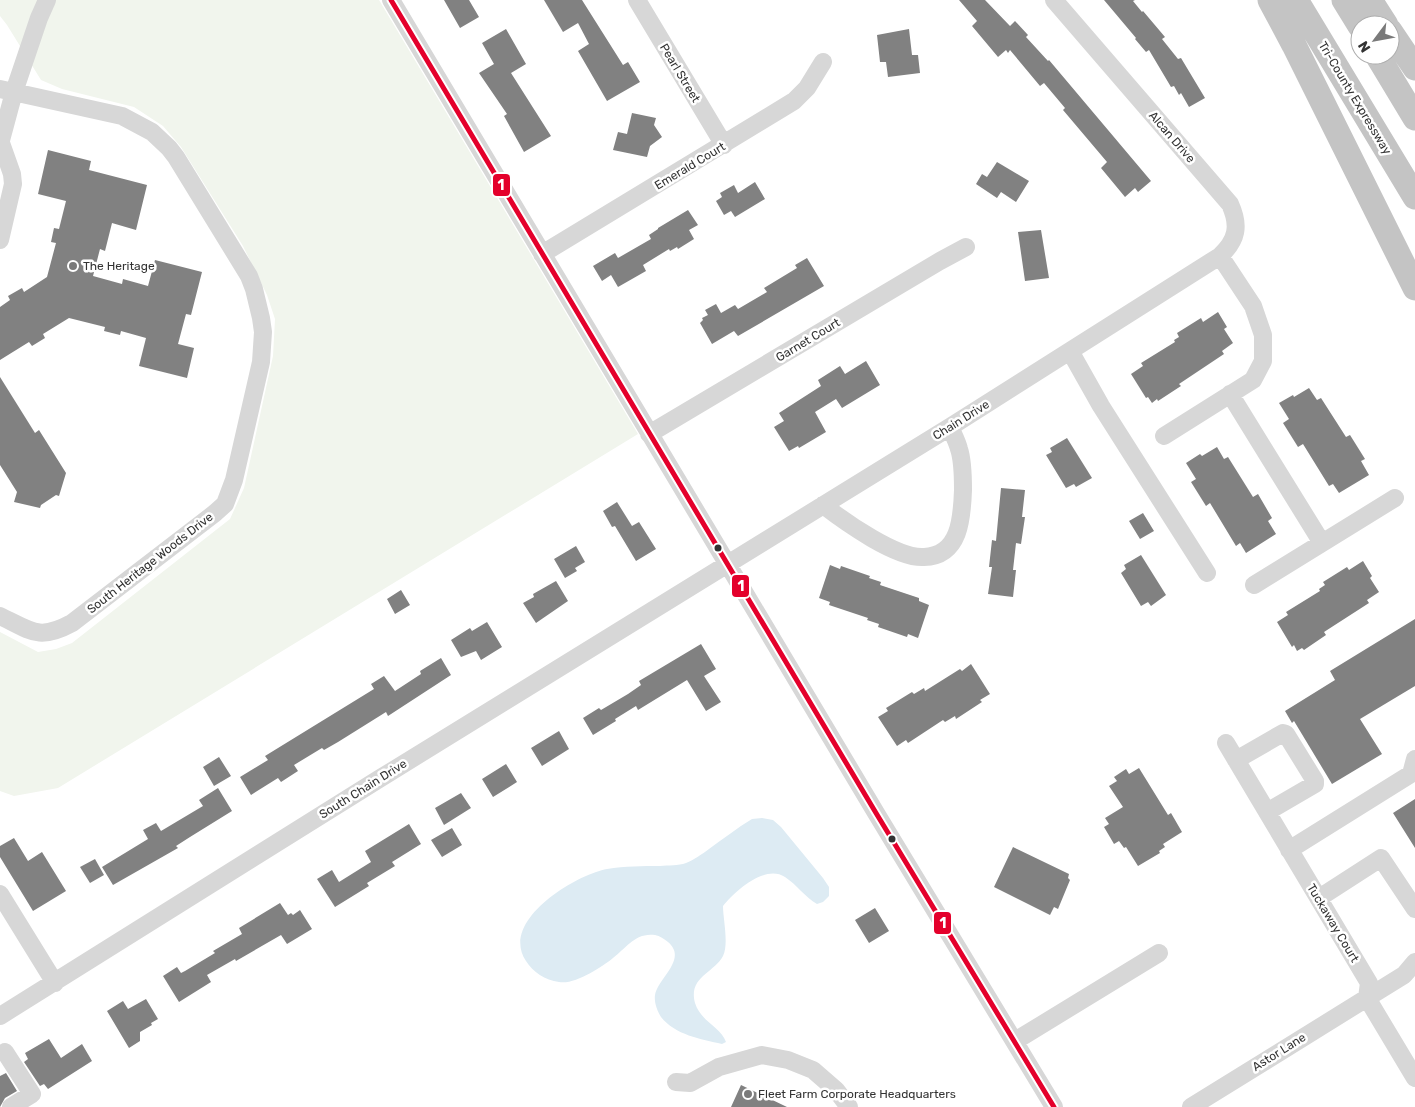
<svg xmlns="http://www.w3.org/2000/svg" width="1415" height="1107" font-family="Rubik,sans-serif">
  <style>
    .green { fill: #f1f5ed }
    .water { fill: #ddebf3 }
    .building { fill: #818181 }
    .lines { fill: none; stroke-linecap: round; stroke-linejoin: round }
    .minor { stroke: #d7d7d7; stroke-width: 18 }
    .highway { stroke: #c4c4c4; stroke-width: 25 }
    .bus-1-casing { stroke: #fff; stroke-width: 9 }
    .bus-1 { stroke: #e4002b; stroke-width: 5 }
    .poi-dot { fill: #7a7a7a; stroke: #fff; stroke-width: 2 }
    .bus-dot { fill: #333; stroke: #fff; stroke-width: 2 }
    .labels { text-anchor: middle; stroke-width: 5; stroke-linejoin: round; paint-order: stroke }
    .street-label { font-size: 12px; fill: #333; stroke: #fff }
    .poi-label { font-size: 12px; fill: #333; stroke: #fff; text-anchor: start }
    .line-badge { stroke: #fff; stroke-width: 2 }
    .badge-label { font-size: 14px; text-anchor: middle; font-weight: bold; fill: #fff }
  </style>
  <rect width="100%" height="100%" fill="#fff"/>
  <path class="green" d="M0 0H379L638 434 58 788 14 796 0 791V632L38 652 56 649 72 643 230 519 244 488 273 356 275 319 267 295 243 246 181 147 163 126 134 107 62 89 41 80 7 25 0 16Z"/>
  <path class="water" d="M762 818 773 820 781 827 823 878 829 887V896L823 902 817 904C805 897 797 885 785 877 765 864 735 891 723 906 723 919 729 944 723 956 714 973 688 977 695 1003 701 1022 721 1027 726 1042L722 1044C701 1039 675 1035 661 1017 657 1011 654 1002 655 995 658 978 688 959 668 942 664 939 660 936 655 935 636 932 626 948 613 958 602 967 575 985 559 982 545 980 533 972 526 961 499 921 575 875 607 869 625 866 643 866 660 866 669 865 678 866 686 863 694 860 702 854 709 849 723 839 737 828 752 819Z"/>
  <path class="building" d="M444 0H469L479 17 460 28Z
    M544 0H582L623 65 628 62 640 82 607 101 578 51 589 44 578 23 563 32Z
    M959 0H985L1010 26 1015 21 1028 35 1026 37 1048 61 1049 60 1151 181 1138 192 1135 188 1125 197 1101 168 1107 162 1063 110 1065 108 1044 83 1040 86 1010 50 1008 53 1006 50 998 57 972 26 977 21Z
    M1104 0H1135L1133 1 1142 12 1143 11 1165 37 1162 39 1178 59 1181 58 1205 98 1189 107 1181 93 1179 95 1174 86 1171 87 1149 50 1146 52 1135 39 1136 38Z
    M506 29 526 64 511 73 551 136 524 152 504 116 507 114 479 73 494 64 482 43Z
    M909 29 912 55H918L920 73 888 77 886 62H880L877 35Z
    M632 113 656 118 654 125 662 137 650 146 647 157 613 150 618 132 627 134Z
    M48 150 91 161 89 170 147 185 136 230 112 223 105 251 100 249 93 276 122 284 123 279 148 286 155 260 202 272 191 315 186 314 178 344 194 348 187 378 139 366 146 338 121 331 120 335 104 331 105 327 69 318 43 334 45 338 32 346 29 342 0 360V307L10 300 8 296 22 288 24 292 47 277 56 243 51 242 54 228 59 229 66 201 38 194Z
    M997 162 1029 181 1016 202 1001 192 997 198 976 184 982 174 987 177Z
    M755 182 765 199 735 217 731 211 724 215 716 201 722 197 720 193 734 185 738 193Z
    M688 210 698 225 689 230 694 239 678 249 677 247 670 251 669 249 643 265 646 271 618 287 611 275 602 281 593 266 615 253 618 258 651 239 649 235 658 229V228Z
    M1041 230 1049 278 1025 281 1018 232Z
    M807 258 824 286 738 336 734 331 712 344 700 323 703 320 702 318 708 315 705 310 716 304 721 313 735 305 738 309 767 292 764 288 797 268 795 265Z
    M1218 312 1227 327 1224 329 1233 343 1222 351 1224 354 1179 384 1181 386 1158 401 1157 399 1152 403 1148 397 1146 398 1131 374 1143 366 1141 363 1175 342 1174 340 1179 337 1177 333 1201 318 1203 322Z
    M866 361 880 385 842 408 836 399 815 412 826 432 799 448 798 446 789 451 774 427 784 421 779 413 821 386 818 380 840 366 845 374Z
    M0 377 35 433 39 430 66 473 59 496 56 495 41 505 40 508 14 502 17 492 0 465Z
    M1309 388 1317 400 1321 398 1346 437 1350 435 1365 459 1361 461 1369 475 1339 493 1333 484 1329 486 1303 444 1298 447 1283 423 1289 419 1279 403 1293 395 1294 397Z
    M1067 438 1092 478 1076 487 1074 484 1066 488 1046 455 1052 452 1050 448Z
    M1217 447 1224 459 1228 457 1253 497 1258 494 1272 518 1268 521 1276 534 1246 553 1240 543 1236 546 1210 503 1206 506 1191 482 1196 479 1186 463 1200 454 1202 456Z
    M1001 488 1025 490 1022 517H1025L1021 544 1016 543 1013 570H1016L1013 597 988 594 992 567H989L992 540 996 541Z
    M617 502 632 526 639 522 656 549 636 561 615 526 612 527 603 511Z
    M1143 513 1154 531 1140 539 1129 521Z
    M576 546 585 562 575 568 577 571 565 578 554 559Z
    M1141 555 1166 595 1151 606 1148 602 1141 606 1121 573 1126 569 1124 565Z
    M1363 561 1372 576 1370 578 1379 592 1367 600 1369 603 1324 632 1326 635 1304 650 1302 648 1297 651 1294 645 1292 647 1277 622 1288 615 1286 612 1320 591 1319 589 1325 585 1323 582 1347 567 1349 570Z
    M830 565 840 569 841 566 870 576 869 578 881 582 880 585 919 598V601L929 605 918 638 908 634 907 637 878 627 879 624 867 620 868 618 829 605 830 602 819 598Z
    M556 581 568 601 536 623 523 603 534 597 533 594Z
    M401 590 410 605 395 614 387 599Z
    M1415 619V686L1360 719 1382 754 1332 784 1294 721 1292 723 1285 711 1335 680 1330 671Z
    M487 622 502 647 481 660 476 651 461 657 451 640 470 628 472 631Z
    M701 644 716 669 704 676 721 702 706 711 687 680 638 710 636 706 615 719 616 721 593 735 583 718 599 708 601 710 628 694 641 685 639 681Z
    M441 658 451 675 388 716 386 712 338 742 324 750 322 748 294 765 298 771 281 782 278 778 251 795 240 777 268 760 265 756 374 689 371 684 384 676 395 691 421 674 420 671Z
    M971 664 990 694 980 700 982 702 956 719 955 716 945 722 943 720 908 743 906 740 897 746 878 717 888 711 886 708 912 692 914 694 924 688 925 691 960 669 962 671Z
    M559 731 569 749 542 766 531 748Z
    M219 757 231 776 214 786 203 767Z
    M506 764 517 782 493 797 482 779Z
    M1139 768 1168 815 1171 813 1182 832 1163 844 1165 847 1159 851 1160 853 1138 866 1126 847 1124 848 1119 841 1114 844 1104 827 1109 824 1105 818 1123 807 1109 786 1117 781 1114 777 1126 769 1129 774Z
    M218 788 232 811 190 837 176 846 178 848 113 885 102 867 148 839 143 830 156 823 161 831 203 806 199 800Z
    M461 793 471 808 444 825 435 808Z
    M1415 799V848L1393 813Z
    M409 824 421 844 392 862 395 866 367 883 369 886 335 907 317 879 332 870 339 882 371 862 365 851Z
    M452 828 462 845 442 857 431 840Z
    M14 838 28 861 42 852 66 891 33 911 0 857V846Z
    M1013 847 1069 874 1068 878 1070 880 1058 909 1054 907 1050 915 994 887Z
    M95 859 104 875 90 883 80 867Z
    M280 903 288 915 291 913 293 915 300 910 312 929 287 944 281 935 236 961 235 959 207 975 211 982 179 1002 163 976 177 967 181 973 185 971 215 953 213 951 242 934 239 928Z
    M875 908 889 931 869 943 855 920Z
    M146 999 158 1019 151 1023 152 1025 140 1032V1041L129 1048 107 1011 123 1001 128 1009Z
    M49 1039 61 1058 82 1044 92 1061 48 1089 44 1084 40 1086 24 1062 28 1059 25 1053Z
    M6 1073 17 1091 5 1098 0 1107V1076Z
    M741 1085 787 1107H731Z"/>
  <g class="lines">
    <path class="minor" d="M391 0 876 813 1054 1107
      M637 0 724 145
      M0 89 122 116 152 132 169 148 176 157 249 276 254 289 261 318 263 332 261 362 234 480 225 504 215 513 72 623C39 641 31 631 0 616
      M0 144 14 92 39 18 47 0
      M0 240 13 184 12 174 1 143
      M542 254 794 101 807 88 823 62
      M1070 351 1101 406 1207 573
      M1230 394 1322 543
      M649 434 940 261 966 247
      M1164 436 1253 380 1263 361V335L1253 306 1220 256
      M823 505C845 522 897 559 924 557 960 556 962 518 963 490 963 477 963 461 959 449 957 441 953 434 950 427
      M1254 585 1395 498
      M1226 743 1369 983 1367 998
      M1236 760 1283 733 1286 734 1315 781V784L1267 812
      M1289 850 1411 774 1415 759
      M0 894 55 983
      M1319 898 1381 858 1415 909
      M1367 998 1415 1078
      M0 1016 379 779 950 427 1220 256C1237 240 1240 226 1230 204L1054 0
      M1015 1041 1159 953
      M5 1052 32 1094 11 1107
      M676 1082 690 1083 719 1067 762 1055 788 1060 813 1070 836 1090 849 1107
      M1191 1107 1404 975 1415 962"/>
    <path class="highway" d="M1270 0 1294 45 1415 288
      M1296 0 1415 197
      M1344 0 1360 26
      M1370 0 1386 25
      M1390 31 1415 68
      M1377 55 1415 118"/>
    <defs>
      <path id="bus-1" d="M391 0 876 813 1054 1107"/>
    </defs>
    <use href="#bus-1" class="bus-1-casing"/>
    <use href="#bus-1" class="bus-1"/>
  </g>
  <g class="poi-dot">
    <circle cx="73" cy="266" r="5"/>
    <circle cx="748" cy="1094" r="5"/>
  </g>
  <g class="bus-dot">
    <circle cx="718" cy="548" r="4.5"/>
    <circle cx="892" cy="839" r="4.5"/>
  </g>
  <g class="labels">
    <g class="street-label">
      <text transform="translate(680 73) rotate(59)" y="4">Pearl Street</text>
      <text transform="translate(1355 98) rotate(59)" y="4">Tri-County Expressway</text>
      <text transform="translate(1172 137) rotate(49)" y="4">Alcan Drive</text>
      <text transform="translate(690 166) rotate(-31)" y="4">Emerald Court</text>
      <text transform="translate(808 340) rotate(-31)" y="4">Garnet Court</text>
      <text transform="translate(961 420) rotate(-32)" y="4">Chain Drive</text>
      <text transform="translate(150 563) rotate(-38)" y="4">South Heritage Woods Drive</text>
      <text transform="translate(363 789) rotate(-32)" y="4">South Chain Drive</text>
      <text transform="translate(1333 923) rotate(59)" y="4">Tuckaway Court</text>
      <text transform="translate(1279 1052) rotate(-32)" y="4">Astor Lane</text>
    </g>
    <g class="poi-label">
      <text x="83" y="270">The Heritage</text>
      <text x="758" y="1098">Fleet Farm Corporate Headquarters</text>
    </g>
  </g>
  <g class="line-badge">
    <rect x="492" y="173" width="19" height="24" rx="5" fill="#e4002b"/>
    <rect x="731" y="574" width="19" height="24" rx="5" fill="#e4002b"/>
    <rect x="933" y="911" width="19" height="24" rx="5" fill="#e4002b"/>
  </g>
  <g class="badge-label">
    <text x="501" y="190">1</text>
    <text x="741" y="591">1</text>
    <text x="943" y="928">1</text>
  </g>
  <g transform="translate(1375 40) rotate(238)"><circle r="24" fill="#ffffff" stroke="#adadad"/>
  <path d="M0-4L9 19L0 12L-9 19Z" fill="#7a7a7a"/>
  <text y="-8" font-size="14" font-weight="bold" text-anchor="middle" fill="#333333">N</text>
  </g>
</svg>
